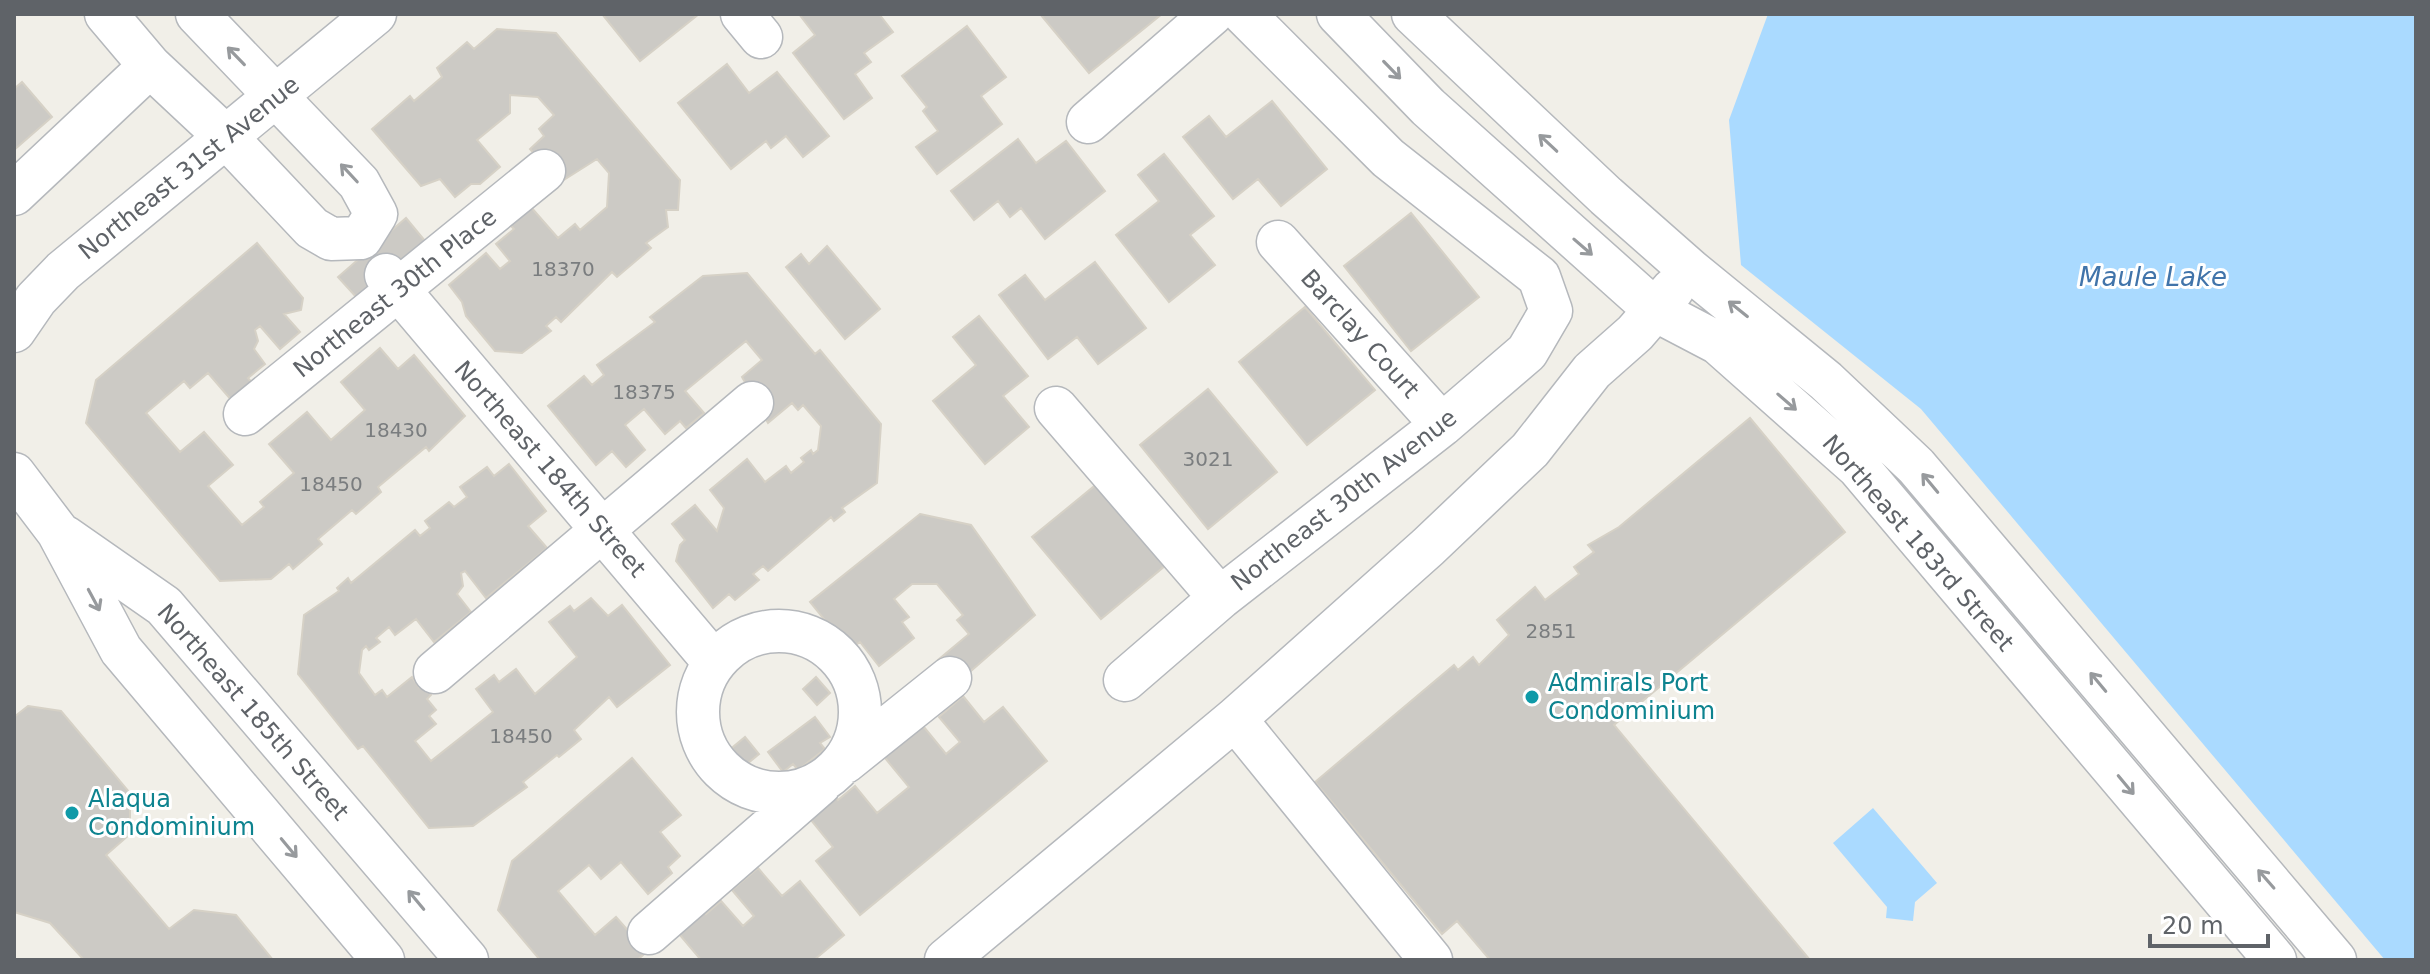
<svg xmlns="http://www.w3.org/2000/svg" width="2430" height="974" font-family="'DejaVu Sans',sans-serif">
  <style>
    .water { fill: #aadaff }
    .building { fill: #cccac5; stroke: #d6d1c6; stroke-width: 2 }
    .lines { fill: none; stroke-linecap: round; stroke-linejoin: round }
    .minor-casing { stroke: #b5b8bc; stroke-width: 45 }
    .minor { stroke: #fff; stroke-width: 42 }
    .oneway { stroke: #979a9d }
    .culture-dot { fill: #0f9aa8; stroke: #fff; stroke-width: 3 }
    .labels { text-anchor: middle; stroke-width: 6; stroke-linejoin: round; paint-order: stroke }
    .number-label { font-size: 20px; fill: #7a7d7f }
    .street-label { font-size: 24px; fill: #5f6368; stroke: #fff }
    .culture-label { font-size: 24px; fill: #0d838f; stroke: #fff; text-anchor: start }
    .water-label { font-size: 26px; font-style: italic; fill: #4174aa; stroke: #fff }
  </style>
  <rect width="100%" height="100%" fill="#f1efe8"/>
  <path class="water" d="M1768 14H2416V960H2385L1921 409 1741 265 1729 120Z
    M1873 808 1937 883 1915 902 1913 921 1886 918 1887 907 1833 843Z"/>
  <path class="building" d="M602 14H699L640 61Z
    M799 14H879L893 32 864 53 871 62 855 74 872 98 844 119 793 53 815 35Z
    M1040 14H1162L1089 73Z
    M967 26 1006 77 981 96 1002 124 937 174 916 147 938 131 923 111 927 107 902 76Z
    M497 29 556 33 680 180 678 210H666L668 227 646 243 651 248 617 277 612 272 561 322 556 317 546 326 551 331 522 353 495 351 466 316 462 302 449 285 486 253 500 269 510 261 496 244 514 229 509 224 530 206 558 238 575 224 580 230 607 207 609 173 597 159 559 183 530 149 544 136 539 129 554 115 538 97 510 95V113L477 140 500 167 480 184H471L455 197 440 179 421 186 372 129 410 96 414 101 442 77 437 68 467 42 474 49Z
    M727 64 749 93 777 72 829 136 803 157 786 136 771 148 766 141 731 169 678 103Z
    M22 82 52 117 14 150V89Z
    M1272 101 1327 169 1281 206 1258 179 1233 199 1183 137 1209 116 1226 137Z
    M1018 139 1036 163 1066 141 1105 191 1045 239 1021 208 1010 217 998 201 974 220 951 191Z
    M1164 154 1214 216 1190 235 1215 265 1169 302 1116 235 1159 201 1138 175Z
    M1411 213 1479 297 1411 351 1344 266Z
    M406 218 425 241 358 299 338 277Z
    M257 243 303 298 301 310 284 314 300 332 280 349 260 326 255 330 258 341 254 349 265 364 248 378 254 385 233 402 208 373 190 388 184 381 146 413 180 452 204 432 233 465 208 486 242 525 264 507 260 502 294 473 269 444 307 412 331 440 365 410 341 382 380 348 398 369 414 355 465 416 429 451 426 447 378 487 381 492 356 514 352 510 318 539 322 544 293 569 289 564 271 579 220 581 86 423 96 380Z
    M827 246 880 309 845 339 786 267 801 254 809 264Z
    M1095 262 1146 328 1098 364 1077 337 1048 359 999 295 1025 275 1045 300Z
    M747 273 815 354 820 350 881 424 877 483 842 508 845 512 834 521 831 517 768 571 763 566 753 574 759 580 735 600 729 594 713 608 676 561 680 545 685 540 672 524 695 505 717 531 724 508 710 490 747 459 765 482 786 466 791 473 804 462 801 458 811 450 813 454 818 450 821 426 803 405 798 410 792 403 768 423 742 377 762 360 746 341 685 391 704 413 686 428 680 421 665 434 644 409 625 425 645 450 626 467 612 451 596 465 548 406 584 376 592 385 604 375 597 365 655 322 650 317 703 276Z
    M1305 307 1375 390 1307 445 1239 362Z
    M979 316 1028 376 1003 396 1029 427 985 464 933 401 976 365 953 337Z
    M1208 389 1277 472 1208 529 1140 445Z
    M1750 418 1845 532 1614 725 1810 960H1490L1457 921 1442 934 1315 782 1454 665 1458 670 1473 657 1479 665 1509 635 1497 620 1535 587 1545 600 1579 574 1574 567 1594 552 1588 545 1619 527Z
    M509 464 546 511 528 526 547 548 486 598 465 571 461 573 463 586 457 594 471 612 434 642 416 619 395 635 389 627 376 638 380 642 369 650 366 646 362 650 359 673 375 695 382 690 387 697 412 677 419 687 423 684 431 695 427 699 436 710 429 716 436 724 415 741 431 761 493 712 476 689 494 675 499 682 516 669 535 694 577 657 549 622 570 606 574 611 591 598 608 616 622 605 670 665 617 707 609 697 574 730 581 739 559 757 557 755 523 782 527 787 473 826 429 828 363 746 358 749 298 674 304 615 339 591 337 588 348 578 351 583 415 530 420 536 430 528 425 521 449 502 454 507 467 497 460 487 487 467 494 476Z
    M1098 483 1166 565 1101 619 1032 537Z
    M920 514 971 525 1035 615 956 684 938 660 969 634 957 620 963 615 937 584H912L894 599 909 617 902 622 914 638 879 666 860 642 849 650 810 602Z
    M816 677 830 693 817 705 803 689Z
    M963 696 984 722 1003 707 1047 761 860 915 816 861 833 847 806 814 833 793 838 800 855 786 877 813 909 787 880 752 919 721 946 754 960 742 939 717Z
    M28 706 61 711 130 793V834L106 855 169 929 194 910 236 915 273 960H84L50 923 14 912V717Z
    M815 717 830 737 820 743 825 749 798 770 793 764 783 772 768 752Z
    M745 737 759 754 741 769 727 752Z
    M632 758 681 815 660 832 680 856 668 867 672 873 648 894 621 862 601 879 589 865 558 891 595 935 616 917 647 952 637 960H540L498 910 512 861Z
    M758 868 782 896 800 881 844 935 814 960H701L674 928 699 906 706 914 721 901 743 926 754 916 732 890Z"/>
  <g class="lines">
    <defs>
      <path id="minor" d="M106 14 150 66 227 138 312 228 331 239 361 238
        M197 14 359 183 376 214 361 238
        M742 14 761 37
        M1338 14 1428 107 1655 310 1718 343 1858 467 2275 960
        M1413 14 1606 196 1690 270 1826 381 1916 466 2335 960
        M1088 122 1212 14
        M14 194 150 66
        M1278 242 1442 425
        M386 275 714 662
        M14 331 36 299 63 271 375 14
        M1056 408 1220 598
        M245 414 544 171
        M14 474 58 532 121 650 383 960
        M65 537 164 606 467 960
        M698 712a81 81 0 1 1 162 0a81 81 0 1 1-162 0Z
        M435 672 752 403
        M1125 680 1220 598 1442 425 1527 352 1551 311 1539 277 1388 158 1244 14
        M845 762 950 678
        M649 933 820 784
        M946 960 1235 719
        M1431 960 1235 719 1428 547 1530 450 1592 371 1635 333 1673 289"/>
    </defs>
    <use href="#minor" class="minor-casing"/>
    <use href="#minor" class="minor"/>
  </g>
  <defs><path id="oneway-shaft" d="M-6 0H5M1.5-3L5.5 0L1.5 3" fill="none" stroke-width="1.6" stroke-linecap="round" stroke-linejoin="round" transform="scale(2)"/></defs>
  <g class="oneway">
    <use href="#oneway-shaft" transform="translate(236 56) rotate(-134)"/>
    <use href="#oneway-shaft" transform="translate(1392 70) rotate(46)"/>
    <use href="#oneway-shaft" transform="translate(1548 143) rotate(-137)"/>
    <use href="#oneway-shaft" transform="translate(349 173) rotate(-133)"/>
    <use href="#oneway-shaft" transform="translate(1583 247) rotate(41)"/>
    <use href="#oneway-shaft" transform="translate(1738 309) rotate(-141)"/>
    <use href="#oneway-shaft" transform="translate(1787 402) rotate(41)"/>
    <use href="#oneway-shaft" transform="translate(1930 483) rotate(-130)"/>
    <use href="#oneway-shaft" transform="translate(94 600) rotate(62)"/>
    <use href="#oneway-shaft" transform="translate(2098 682) rotate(-130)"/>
    <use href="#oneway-shaft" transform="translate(2126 785) rotate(50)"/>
    <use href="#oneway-shaft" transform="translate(289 848) rotate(50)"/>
    <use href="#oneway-shaft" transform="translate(2266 879) rotate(-131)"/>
    <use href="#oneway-shaft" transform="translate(416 900) rotate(-130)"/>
  </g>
  <g class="culture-dot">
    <circle cx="1532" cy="697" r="8"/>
    <circle cx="72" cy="813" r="8"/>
  </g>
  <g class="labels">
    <g class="number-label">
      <text x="563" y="276">18370</text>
      <text x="644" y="399">18375</text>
      <text x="396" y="437">18430</text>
      <text x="1208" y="466">3021</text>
      <text x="331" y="491">18450</text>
      <text x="1551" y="638">2851</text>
      <text x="521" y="743">18450</text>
    </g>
    <g class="street-label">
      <text transform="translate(189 168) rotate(-39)" y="8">Northeast 31st Avenue</text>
      <text transform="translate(395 293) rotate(-39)" y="8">Northeast 30th Place</text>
      <text transform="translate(1360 334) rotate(48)" y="8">Barclay Court</text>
      <text transform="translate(550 469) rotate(49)" y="8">Northeast 184th Street</text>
      <text transform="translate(1344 500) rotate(-38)" y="8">Northeast 30th Avenue</text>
      <text transform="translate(1918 543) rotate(49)" y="8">Northeast 183rd Street</text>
      <text transform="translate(253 712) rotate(49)" y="8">Northeast 185th Street</text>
    </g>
    <g class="culture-label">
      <text x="1548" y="691">Admirals Port<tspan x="1548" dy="28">Condominium</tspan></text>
      <text x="88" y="807">Alaqua<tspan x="88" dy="28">Condominium</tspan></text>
    </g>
    <g class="water-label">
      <text x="2153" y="286">Maule Lake</text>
    </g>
  </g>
  <rect width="2430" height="974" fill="none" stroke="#5f6368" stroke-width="32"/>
  <path d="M2150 934v12h118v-12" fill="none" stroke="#5f6368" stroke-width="4"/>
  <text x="2162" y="934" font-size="24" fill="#5f6368" stroke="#ffffff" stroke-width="6" paint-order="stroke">20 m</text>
</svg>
